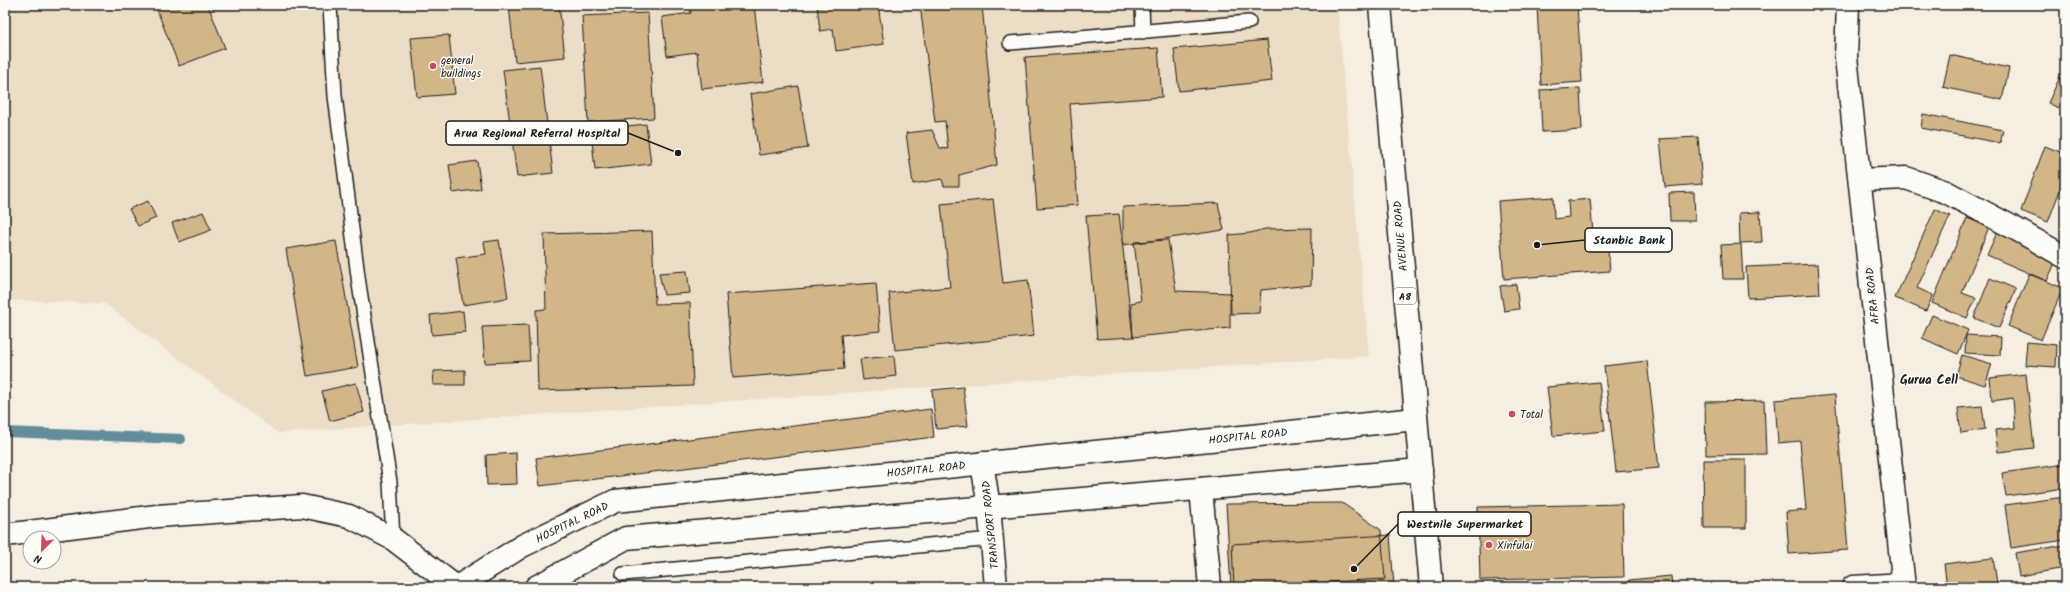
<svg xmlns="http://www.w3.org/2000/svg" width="2070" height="592" font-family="Kalam,sans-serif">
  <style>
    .built { fill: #ebddc6 }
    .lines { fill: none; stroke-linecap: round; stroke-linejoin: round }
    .stream { stroke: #628e9c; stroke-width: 10 }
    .building { fill: #d3b688; stroke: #1c1c1c }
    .lane-casing { stroke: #1c1c1c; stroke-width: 16 }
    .street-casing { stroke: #1c1c1c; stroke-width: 25 }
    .secondary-casing { stroke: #1c1c1c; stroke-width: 25 }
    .primary-casing { stroke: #1c1c1c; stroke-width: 25 }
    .lane { stroke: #fdfcf7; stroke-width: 13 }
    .street { stroke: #fdfcf7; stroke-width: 22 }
    .secondary { stroke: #fdfcf7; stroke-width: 22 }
    .primary { stroke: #fdfcf7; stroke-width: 22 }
    .poi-dot { fill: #d1495b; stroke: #fdfcf7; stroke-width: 1.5 }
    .labels { text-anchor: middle; stroke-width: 3; stroke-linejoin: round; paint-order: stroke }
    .shield { fill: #fdfcf7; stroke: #605f5e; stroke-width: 1 }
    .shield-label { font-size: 10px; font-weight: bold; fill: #1c1c1c }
    .poi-label { font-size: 11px; fill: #1c1c1c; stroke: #fdfcf7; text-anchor: start }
    .street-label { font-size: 11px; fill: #1c1c1c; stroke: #fdfcf7 }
    .quarter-label { font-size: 13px; font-weight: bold; fill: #1c1c1c; stroke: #fdfcf7 }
    .leader { fill: none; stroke: #1c1c1c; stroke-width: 1.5 }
    .callout-dot { fill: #1c1c1c; stroke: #fdfcf7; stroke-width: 1.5 }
    .callout { fill: #fdfcf7; stroke: #1c1c1c; stroke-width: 1.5 }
    .callout-label { font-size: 12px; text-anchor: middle; font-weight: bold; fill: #1c1c1c }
  </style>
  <rect width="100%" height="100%" fill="#f5eee1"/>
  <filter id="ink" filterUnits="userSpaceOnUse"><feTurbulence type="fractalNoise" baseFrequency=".025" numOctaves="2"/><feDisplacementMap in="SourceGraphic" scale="8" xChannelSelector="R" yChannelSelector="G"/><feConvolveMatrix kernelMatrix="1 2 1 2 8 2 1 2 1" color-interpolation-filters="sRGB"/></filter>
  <g filter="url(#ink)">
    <path class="built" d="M5 5H1337L1369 356 278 433 104 303 5 300Z"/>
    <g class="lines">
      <path class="stream" d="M5 432 181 439"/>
    </g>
    <path class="building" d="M155 5H208L225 48 179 66Z
      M509 5H559L565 57 515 62Z
      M690 5H754L763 82 702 89 697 52 667 56 662 17 691 13Z
      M817 5H878L884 44 836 51 833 29 820 31Z
      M920 5H982L997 165 959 175V186H944L942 179 913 184 906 133 932 130 940 148 948 149 945 121 935 122Z
      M1537 5H1577L1582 82 1541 85Z
      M648 13 654 118 588 122 582 16Z
      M449 35 455 94 417 97 411 38Z
      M1267 40 1272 81 1179 91 1174 49Z
      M1158 48 1162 97 1070 104 1078 205 1037 208 1025 57Z
      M1950 55 2009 68 2002 100 1943 87Z
      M540 66 553 173 517 177 503 70Z
      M2064 68H2065V111L2048 103Z
      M798 86 808 148 759 155 750 94Z
      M1580 88 1582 130 1542 132 1540 90Z
      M1923 114 2003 130 2000 143 1921 128Z
      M646 124 651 164 595 170 591 130Z
      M1698 137 1702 184 1665 187 1660 139Z
      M2045 146 2065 154V177L2048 222 2021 211Z
      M477 161 481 189 453 193 449 165Z
      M1694 192 1695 221H1670L1669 193Z
      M1553 197 1554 219 1569 217 1568 201 1590 199 1593 233 1606 232 1610 271 1504 279 1498 201Z
      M993 199 1003 283 1028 280 1034 336 895 350 889 293 950 287 941 204Z
      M148 201 156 218 138 226 129 209Z
      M1218 203 1224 230 1123 245V207Z
      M1935 209 1950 216 1917 288 1933 295 1926 311 1895 298Z
      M203 212 211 230 179 242 172 223Z
      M1760 212 1762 242 1740 243 1739 213Z
      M1119 214 1133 337 1097 339 1086 216Z
      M1967 218 1989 227 1962 293 1976 298 1967 318 1932 303Z
      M1312 228 1311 285 1261 290 1259 313 1231 314 1229 235 1250 233 1265 229Z
      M1999 228 2059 254 2047 281 1987 255Z
      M652 231 655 304 690 303 693 386 538 391 536 310 546 309 544 234Z
      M499 240 508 298 463 305 456 258 486 254 484 242Z
      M1168 240 1176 291 1230 293V328L1133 337 1131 303 1141 301 1134 242Z
      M336 241 358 367 307 376 286 249Z
      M1741 244 1743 279H1723L1721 245Z
      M1818 264 1820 294 1748 298 1746 267Z
      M687 271 690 293 664 295 659 273Z
      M2029 274 2063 288 2041 340 2008 326Z
      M1990 278 2016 289 1999 328 1974 318Z
      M876 283 880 331 841 335 844 369 733 378 726 294Z
      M1516 284 1519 309 1504 311 1500 286Z
      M463 311 465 332 432 335 430 315Z
      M1932 315 1968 330 1958 354 1922 338Z
      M528 325 530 361 485 363 482 327Z
      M1966 335 2001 337 2000 355 1965 353Z
      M2027 342 2057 345 2056 367 2025 365Z
      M1962 355 1992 364 1985 385 1956 376Z
      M894 356 896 376 863 380 860 359Z
      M1647 361 1659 468 1616 472 1604 366Z
      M465 370V385H433L434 371Z
      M2026 374 2034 448 1998 452 1995 430 2015 428 2013 398 1992 401 1990 378Z
      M1599 382 1605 431 1553 436 1547 387Z
      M356 383 364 412 330 421 322 391Z
      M963 387 968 426 936 429 932 390Z
      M1835 395 1848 550 1789 554 1786 512 1806 510 1800 441 1778 443 1775 400Z
      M1764 401 1766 454 1706 455 1705 402Z
      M1982 406 1985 429 1961 433 1958 408Z
      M931 409 934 437 540 486 536 458Z
      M516 453 517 484 487 485 486 455Z
      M1703 460H1746V528H1704Z
      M2065 464V488L2006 496 2002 473Z
      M2065 497V540L2011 548 2005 505Z
      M1342 503 1381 530 1385 579 1231 587 1226 504Z
      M1622 504 1624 577 1480 580 1478 507Z
      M1390 535 1394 587H1234L1232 544Z
      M2065 545V568L2019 576 2015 553Z
      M1993 558 1997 583 1967 587H1947L1944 564Z
      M1671 576 1672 587H1630L1629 580Z
      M1620 584V587H1593Z"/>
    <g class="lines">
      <defs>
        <path id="lane" d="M330 5 335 96 359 284 390 482 393 539
          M1142 5 1143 32
          M1010 43 1249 22
          M623 574 992 539"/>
        <path id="street" d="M1848 5 1846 57 1904 587
          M1860 180 1906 178 1946 192 2014 228 2065 257
          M982 463 989 507 996 587
          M1201 489 1210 587
          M5 535 157 516 302 506 349 516 393 539 456 587
          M1853 587 1904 584"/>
        <path id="secondary" d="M457 587 522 546 615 501 1416 419
          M536 587 626 538 1421 470"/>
        <path id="primary" d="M1380 5 1431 587"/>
      </defs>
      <use href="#lane" class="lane-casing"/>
      <use href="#street" class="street-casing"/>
      <use href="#secondary" class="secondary-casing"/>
      <use href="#primary" class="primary-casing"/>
      <use href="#lane" class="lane"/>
      <use href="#street" class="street"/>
      <use href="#secondary" class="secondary"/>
      <use href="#primary" class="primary"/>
    </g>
  </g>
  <g class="poi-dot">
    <circle cx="433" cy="66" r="4"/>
    <circle cx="1512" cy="414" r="4"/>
    <circle cx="1489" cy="545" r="4"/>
  </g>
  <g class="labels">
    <rect class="shield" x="1394" y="288" width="22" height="16" rx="3"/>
    <g class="shield-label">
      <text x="1405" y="300">A8</text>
    </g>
    <g class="poi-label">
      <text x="441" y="64">general<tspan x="441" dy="13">buildings</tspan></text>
      <text x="1520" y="418">Total</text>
      <text x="1497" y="549">Xinfulai</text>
    </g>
    <g class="street-label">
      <text transform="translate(1400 236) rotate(-95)" y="4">AVENUE ROAD</text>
      <text transform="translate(1872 296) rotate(-96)" y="4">AFRA ROAD</text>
      <text transform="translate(1248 436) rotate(-6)" y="4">HOSPITAL ROAD</text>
      <text transform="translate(926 469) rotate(-6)" y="4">HOSPITAL ROAD</text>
      <text transform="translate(572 522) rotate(-26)" y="4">HOSPITAL ROAD</text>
      <text transform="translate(990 525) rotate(-96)" y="4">TRANSPORT ROAD</text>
    </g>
    <g class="quarter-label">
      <text x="1929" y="384">Gurua Cell</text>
    </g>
  </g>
  <path class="leader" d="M678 153L628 133M1537 245L1585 240M1354 569L1398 524"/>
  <g class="callout-dot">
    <circle cx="678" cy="153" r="4"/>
    <circle cx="1537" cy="245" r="4"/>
    <circle cx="1354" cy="569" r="4"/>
  </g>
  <g class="callout">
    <rect x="446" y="121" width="182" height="24" rx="4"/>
    <rect x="1585" y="228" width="87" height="24" rx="4"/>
    <rect x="1398" y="512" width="133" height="24" rx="4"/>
  </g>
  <g class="callout-label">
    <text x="537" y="137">Arua Regional Referral Hospital</text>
    <text x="1629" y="244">Stanbic Bank</text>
    <text x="1465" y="528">Westnile Supermarket</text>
  </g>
  <rect width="2070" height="592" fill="none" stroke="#fdfcf7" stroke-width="20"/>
  <rect x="10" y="10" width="2050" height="572" fill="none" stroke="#1c1c1c" stroke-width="1.5" filter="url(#ink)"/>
  <g transform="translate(42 550) rotate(204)"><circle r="19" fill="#fdfcf7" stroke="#a3a29f"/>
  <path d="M0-3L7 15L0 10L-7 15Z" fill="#d1495b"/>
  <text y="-6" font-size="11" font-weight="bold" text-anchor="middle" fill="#1c1c1c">N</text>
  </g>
</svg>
